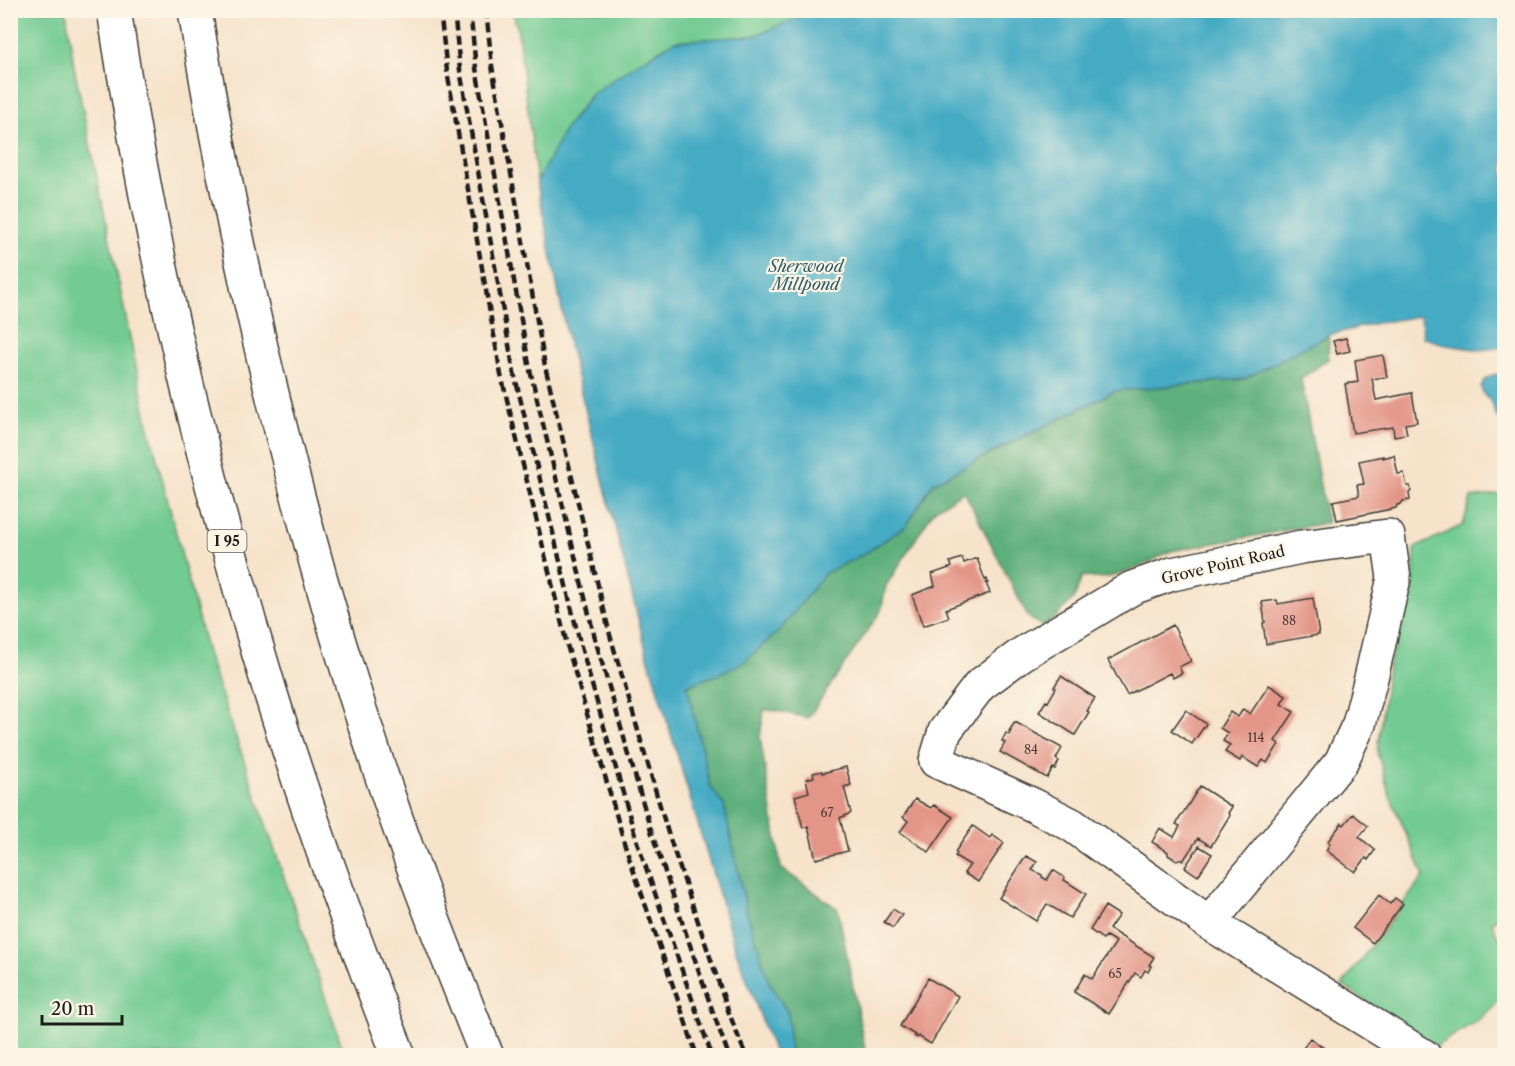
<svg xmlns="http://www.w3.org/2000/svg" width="1515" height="1066" font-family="'Libre Caslon Text',serif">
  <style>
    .green { fill: #72cb92; stroke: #477457; stroke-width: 1.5 }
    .forest { fill: #5daf7c; stroke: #3c664c; stroke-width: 1.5 }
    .water { fill: #44abc4; stroke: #306470; stroke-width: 1.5 }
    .building { fill: #e39587 }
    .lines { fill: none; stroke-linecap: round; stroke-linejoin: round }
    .minor-casing { stroke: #3d3a36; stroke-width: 36 }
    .highway-casing { stroke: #3d3a36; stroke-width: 36 }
    .minor { stroke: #fff; stroke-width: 33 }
    .highway { stroke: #fff; stroke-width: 33 }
    .rail { stroke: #1c1c1c; stroke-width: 4.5; stroke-dasharray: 9 4.5; stroke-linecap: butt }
    .labels { text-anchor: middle; stroke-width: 4.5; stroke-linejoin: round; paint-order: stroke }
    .number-label { font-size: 12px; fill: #4e3a37 }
    .shield { fill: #fcf5e5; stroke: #5f5d58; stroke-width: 1.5 }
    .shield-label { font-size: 14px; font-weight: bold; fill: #1c1c1c }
    .street-label { font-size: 15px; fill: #1c1c1c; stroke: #fcf5e5 }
    .water-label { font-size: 16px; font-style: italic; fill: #2e5c68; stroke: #fcf5e5 }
  </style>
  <rect width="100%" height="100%" fill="#fcf5e5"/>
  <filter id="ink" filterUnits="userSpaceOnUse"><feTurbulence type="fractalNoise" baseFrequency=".0167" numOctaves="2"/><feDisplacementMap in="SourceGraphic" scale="12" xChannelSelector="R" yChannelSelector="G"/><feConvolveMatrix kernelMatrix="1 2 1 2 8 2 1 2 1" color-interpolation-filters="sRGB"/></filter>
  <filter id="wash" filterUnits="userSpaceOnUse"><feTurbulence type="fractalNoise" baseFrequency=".008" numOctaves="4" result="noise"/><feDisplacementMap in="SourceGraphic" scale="24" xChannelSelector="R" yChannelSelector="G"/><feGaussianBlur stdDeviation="1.35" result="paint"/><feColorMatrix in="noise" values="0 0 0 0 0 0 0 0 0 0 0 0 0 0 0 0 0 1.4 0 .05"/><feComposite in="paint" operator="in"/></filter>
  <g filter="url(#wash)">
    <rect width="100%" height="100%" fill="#f6e3ca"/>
    <path class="green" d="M10 11H66L74 67 148 424 207 653 345 1055H11Z
      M513 11H816L754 36 675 41 638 63 591 94 565 129 537 182 518 32Z
      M1504 493V911L1492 923 1498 937 1504 941V996L1480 1019 1438 1045 1431 1055H1375L1405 1027 1342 985 1424 876 1390 796 1377 752 1388 667 1413 592 1415 548 1463 525 1471 498Z"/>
    <path class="forest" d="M1329 335 1328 359 1301 379 1327 523 1171 551C1152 561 1118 579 1096 578 1092 578 1087 577 1082 576L1075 597 1052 621 1041 626 1028 617 964 491 934 510 886 586 881 611 808 718 777 711 764 710 760 737 781 868 838 909 866 1055H790L788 1013 769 982 746 908 724 806 710 786 687 685 717 675 744 661 780 630 825 573 864 554 907 525 933 483 1115 391 1244 379Z"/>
    <path class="water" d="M816 10 1504 11V347L1481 350 1446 345 1423 337 1421 316 1376 323 1329 335 1244 379 1115 391 1026 435 933 483 907 525 864 554 825 573 780 630 744 662 717 675 687 685 710 786 724 805 746 908 769 982 788 1013 790 1055 773 1056 774 1053 735 948 647 654 568 341 537 182 565 129 592 94 638 63 675 41 754 36Z
      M1496 374 1504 377V421L1497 417C1494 412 1494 407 1492 403 1488 397 1489 401 1485 396 1476 385 1486 377 1496 374Z"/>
    <g id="blocks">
      <path class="building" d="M1346 338 1350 351 1337 354 1333 341Z
        M1383 355 1387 377 1372 379 1376 400 1412 393 1417 422 1405 424 1407 434 1394 436 1393 427 1353 433 1345 384 1358 382 1355 360Z
        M1394 455 1398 474 1404 473 1407 486H1410L1411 491 1409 493 1410 500 1403 501 1401 504 1397 505 1396 508 1337 520 1333 501 1359 496 1357 485 1364 484 1359 461 1383 456V458Z
        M962 558 964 563 977 558 985 580 987 579 988 583H986L990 593 946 609 949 617 923 626 912 595 935 586 932 574 952 567 950 562Z
        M1313 598 1319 635 1266 644 1263 623 1265 622 1262 602 1277 600 1278 604Z
        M1173 625 1191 661 1179 667 1182 673 1173 678 1170 673 1127 695 1108 660Z
        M1061 676 1095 698 1087 711 1089 712 1075 735 1039 712 1046 701 1048 702 1056 688 1054 687Z
        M1269 685 1286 696 1281 704 1294 712 1275 741 1279 744 1267 763 1263 760 1258 767 1242 757 1240 761 1225 752 1230 745 1223 741 1228 733 1220 728 1230 712 1238 717 1243 709 1250 714Z
        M1186 710 1206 724 1192 744 1172 730Z
        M1015 722 1062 748 1056 759 1059 761 1055 769 1053 768 1047 778 1000 752 1005 743 1002 741 1006 733 1009 735 1011 731H1009Z
        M846 767 851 785 844 787 851 813 840 818 848 851 816 859 808 826 803 828 795 796 809 792 806 779 814 777 813 773 822 771V773Z
        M1200 786 1232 807 1228 813 1230 815 1211 846 1198 838 1183 861 1180 859 1176 860 1168 855V852L1152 842 1160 828 1174 837 1180 826 1176 824Z
        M915 799 931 808 934 805 953 817 929 852 900 832 908 821 903 817Z
        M1353 814 1368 826 1359 837 1375 850 1368 860 1366 858 1355 872 1326 850 1330 844 1328 841 1342 823 1344 825Z
        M973 826 990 838 992 835 1004 843 978 882 964 873 970 865 955 856 957 854 955 852Z
        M1199 846 1212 854 1198 876 1185 867Z
        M1026 856 1037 862 1032 870 1042 875V877L1047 880 1053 870 1065 878 1064 880 1086 894 1070 918 1047 904 1036 921 999 898Z
        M1379 895 1390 904 1395 898 1403 904 1373 943 1353 928Z
        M1105 906 1119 915 1109 929 1154 957 1149 965 1151 966 1148 972 1145 970 1141 977 1135 973 1109 1014 1074 992 1085 974 1092 979 1116 942 1106 936 1103 939 1090 930Z
        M893 909 902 915 893 928 884 922Z
        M928 978 958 996 931 1044 918 1036 917 1038 914 1036 915 1035 900 1026Z
        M1310 1038 1335 1056H1298Z"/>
    </g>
  </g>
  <g filter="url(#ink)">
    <use href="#blocks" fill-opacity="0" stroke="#3d3a36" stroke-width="1.5"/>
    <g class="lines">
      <defs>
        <path id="minor" d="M1209 923 1341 762 1359 724 1371 678 1394 578 1388 536 1301 547 1172 574 1132 588 1022 654 980 685 945 731 936 761 1033 805 1072 825 1209 923 1424 1056"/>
        <path id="highway" d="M114 10C149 241 202 468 270 691 308 814 352 935 399 1056
          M195 10C209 104 228 197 248 290 292 489 347 686 417 877 439 937 463 996 487 1056"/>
      </defs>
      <use href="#minor" class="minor-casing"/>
      <use href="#highway" class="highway-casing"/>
      <use href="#minor" class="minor"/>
      <use href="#highway" class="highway"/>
      <path class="rail" d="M440 10 447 71 501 375 567 645 625 845 697 1056
        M454 10 460 70 514 373 580 643 637 842 712 1056
        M470 10 476 68 530 370 595 639 653 837 715 1018 729 1056
        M486 10 492 66 545 366 610 635 668 833 729 1013 746 1056"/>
    </g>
  </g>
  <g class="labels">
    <g class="number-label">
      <text x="1289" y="625">88</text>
      <text x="1256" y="742">114</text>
      <text x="1031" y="754">84</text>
      <text x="827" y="817">67</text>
      <text x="1115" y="978">65</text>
    </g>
    <rect class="shield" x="207.5" y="530" width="39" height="22" rx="4.5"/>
    <g class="shield-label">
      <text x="227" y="546">I 95</text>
    </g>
    <g class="street-label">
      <text transform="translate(1223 565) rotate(-13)" y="5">Grove Point Road</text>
    </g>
    <g class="water-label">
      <text x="806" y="272">Sherwood<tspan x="806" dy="18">Millpond</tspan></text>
    </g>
  </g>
  <rect width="1515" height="1066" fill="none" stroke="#fcf5e5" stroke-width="36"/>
  <path d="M42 1015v9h80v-9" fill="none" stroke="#1c1c1c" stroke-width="3"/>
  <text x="51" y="1015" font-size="18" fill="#1c1c1c" stroke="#fcf5e5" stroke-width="4.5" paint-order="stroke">20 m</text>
</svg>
